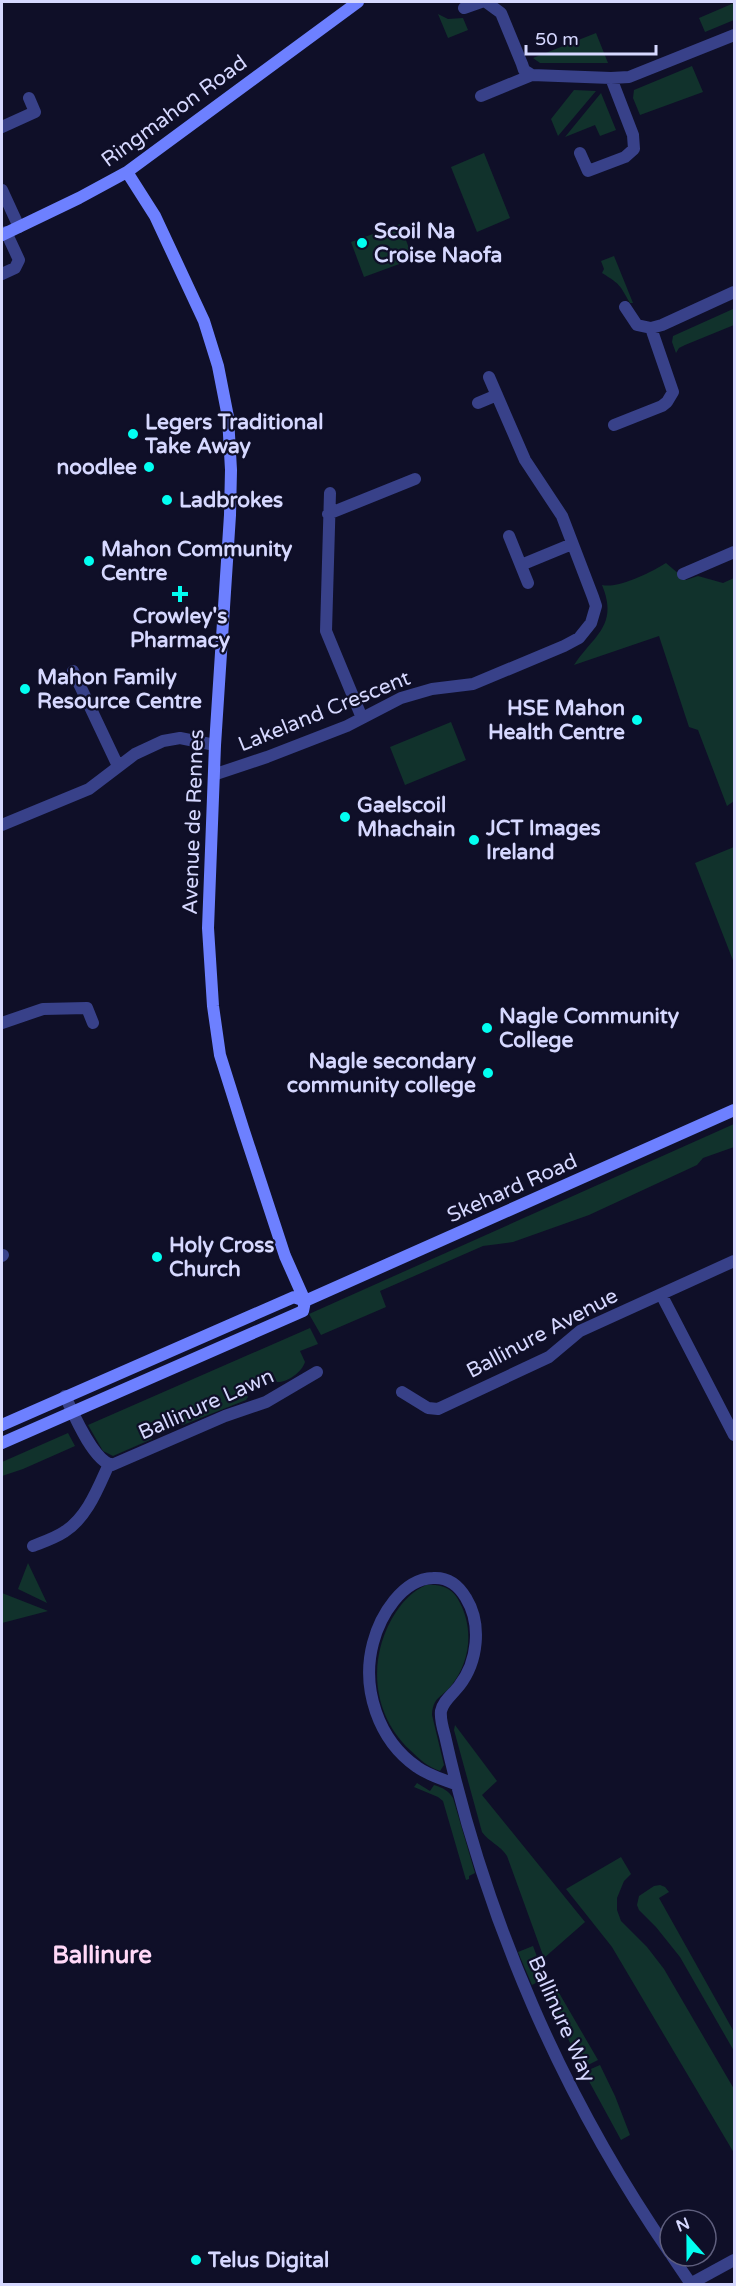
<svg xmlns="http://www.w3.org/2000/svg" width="736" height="2286" font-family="'Varela Round',sans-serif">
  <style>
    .green { fill: #11322c }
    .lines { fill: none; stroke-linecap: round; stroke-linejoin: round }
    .street { stroke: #384189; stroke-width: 12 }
    .secondary { stroke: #6d80ff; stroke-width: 12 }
    .poi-dot { fill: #02fff1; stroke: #0f0f28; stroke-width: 2 }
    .labels { text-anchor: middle; stroke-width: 4.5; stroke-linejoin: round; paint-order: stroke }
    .street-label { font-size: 21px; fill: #d6d8ff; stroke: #0f0f28 }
    .poi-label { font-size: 21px; font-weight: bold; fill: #d6d8ff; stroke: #0f0f28; text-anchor: start }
    .quarter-label { font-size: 24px; font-weight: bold; fill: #ffd8f7; stroke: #0f0f28 }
  </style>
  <rect width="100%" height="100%" fill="#0f0f28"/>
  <path class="green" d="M734 3V20L705 32 699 18Z
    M438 14 448 19 463 18 468 30 448 38Z
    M596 33 608 63H540L533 58Z
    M692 66 703 92 640 115 633 98 634 90Z
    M574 90 596 91 558 136 551 119Z
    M601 93 616 130 600 136 595 125 565 137Z
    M484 153 510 218 477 232 451 167Z
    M400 224 413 259 364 277 351 242Z
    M614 256 633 303H630C619 284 621 285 602 273L604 269 601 261Z
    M733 309 734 325 685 345 679 348 676 353 672 342 673 336Z
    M666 563 686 580 698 576 723 583 734 578V801L727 806 698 730 689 727 659 636 574 665C593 636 619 626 602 585 618 589 652 572 666 563Z
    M451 722 466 760 405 785 390 747Z
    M734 847V963L695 863Z
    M734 1124V1147L703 1158 697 1165 589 1215 513 1242 483 1246 380 1291 386 1307 321 1335 309 1314Z
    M310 1328 318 1344 300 1351 305 1362C302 1372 287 1383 277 1382L272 1372 244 1384 248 1397 246 1400 183 1425 178 1423 174 1413 145 1425 152 1439 113 1456 103 1451 88 1425Z
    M68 1433 75 1446 23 1469 2 1476V1462Z
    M28 1563 47 1603 18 1589Z
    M426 1585C442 1584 453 1588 460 1603 474 1630 470 1662 451 1686 441 1698 433 1697 432 1715L444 1765 440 1771C428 1767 419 1759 410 1750 371 1714 367 1656 396 1612 404 1600 413 1591 426 1585Z
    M2 1593 48 1611 2 1623Z
    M455 1725 497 1781 482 1795 585 1922 544 1958 507 1856C500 1845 489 1842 482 1832L454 1730Z
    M417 1783 430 1791 434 1785C443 1788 448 1790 453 1798L475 1873 469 1876V1879L466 1880 443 1801 438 1797 414 1787Z
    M621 1857 631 1874 624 1881 617 1898V1910L621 1921 647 1947 664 1969 734 2089V2153L612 1947 566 1889Z
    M660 1885 665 1887 669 1892 659 1898 734 2032V2051L680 1957 656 1927 639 1910 637 1905 639 1896 654 1886Z
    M533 1946 545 1978 532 1985 518 1952Z
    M555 1986 598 2060 582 2068 545 1990Z
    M600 2065 615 2096 630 2135 621 2140 584 2072Z"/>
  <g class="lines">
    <path class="street" d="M464 8 481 2
      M532 75 611 78 629 77 734 35
      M481 96 532 75 524 70 522 64 501 13 486 2
      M2 127 35 112 29 98
      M580 153 588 171 625 157 634 149 633 135 611 78
      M2 190 19 227
      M2 274 15 268 19 260 6 232
      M625 307 637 325 651 328 662 325 734 292
      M478 403 497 395
      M614 425 662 406 667 402 673 392 651 328
      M330 493 326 631 362 718
      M328 514 415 479
      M509 536 528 583
      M521 565 572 544
      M683 574 734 552
      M73 671 118 766
      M216 774 267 757 347 726 401 698 432 689 473 684 564 646 579 638 591 623 596 606 593 597 562 516 525 460 489 377
      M2 825 89 789 135 754 163 741 180 738 215 745
      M2 1023 43 1009 87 1008 93 1023
      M2 1256 3 1255
      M661 1294 734 1435
      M402 1392 428 1408 438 1409 549 1357 580 1331 734 1261
      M65 1396C73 1413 93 1461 112 1465L225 1416 266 1402 317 1372
      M33 1546C43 1542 55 1538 64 1532 87 1518 98 1488 109 1464
      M455 1784C442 1779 428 1775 417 1767 378 1740 361 1688 373 1643 380 1616 402 1579 433 1578 448 1577 459 1586 466 1598 482 1624 478 1662 459 1686 453 1694 443 1701 441 1711 440 1719 443 1729 445 1736 486 1921 563 2098 670 2253
      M672 2256 691 2284
      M690 2284 734 2260"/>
    <path class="secondary" d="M127 172 155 216 204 321 218 366 228 417 231 470 230 515 215 745 208 928 213 1006 220 1055 243 1128 285 1256 305 1301
      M2 235 79 198 127 172 358 2
      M2 1425 294 1297 305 1301 734 1110
      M2 1443 303 1311 305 1301"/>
  </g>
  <g class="poi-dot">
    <circle cx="362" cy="243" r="6"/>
    <circle cx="133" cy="434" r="6"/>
    <circle cx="149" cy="467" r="6"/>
    <circle cx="167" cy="500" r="6"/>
    <circle cx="89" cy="561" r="6"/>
    <path d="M177 585h6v6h6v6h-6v6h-6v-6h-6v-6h6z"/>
    <circle cx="25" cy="689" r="6"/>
    <circle cx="637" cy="720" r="6"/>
    <circle cx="345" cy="817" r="6"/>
    <circle cx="474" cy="840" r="6"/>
    <circle cx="487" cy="1028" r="6"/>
    <circle cx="488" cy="1073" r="6"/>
    <circle cx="157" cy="1257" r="6"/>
    <circle cx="196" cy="2260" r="6"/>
  </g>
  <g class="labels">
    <g class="street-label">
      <text transform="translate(174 111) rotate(-36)" y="7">Ringmahon Road</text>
      <text transform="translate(324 711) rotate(-22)" y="7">Lakeland Crescent</text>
      <text transform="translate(193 822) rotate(-88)" y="7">Avenue de Rennes</text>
      <text transform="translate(512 1188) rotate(-24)" y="7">Skehard Road</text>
      <text transform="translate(542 1333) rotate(-28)" y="7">Ballinure Avenue</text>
      <text transform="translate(206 1404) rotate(-24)" y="7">Ballinure Lawn</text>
      <text transform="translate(562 2019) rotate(66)" y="7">Ballinure Way</text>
    </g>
    <g class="poi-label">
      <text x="374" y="238">Scoil Na<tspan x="374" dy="24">Croise Naofa</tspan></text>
      <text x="145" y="429">Legers Traditional<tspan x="145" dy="24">Take Away</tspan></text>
      <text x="137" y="474" text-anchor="end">noodlee</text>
      <text x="179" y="507">Ladbrokes</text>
      <text x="101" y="556">Mahon Community<tspan x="101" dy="24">Centre</tspan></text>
      <text x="180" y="623" text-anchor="middle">Crowley's<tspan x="180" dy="24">Pharmacy</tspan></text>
      <text x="37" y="684">Mahon Family<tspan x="37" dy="24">Resource Centre</tspan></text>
      <text x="625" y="715" text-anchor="end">HSE Mahon<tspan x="625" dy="24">Health Centre</tspan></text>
      <text x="357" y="812">Gaelscoil<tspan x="357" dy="24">Mhachain</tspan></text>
      <text x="486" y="835">JCT Images<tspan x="486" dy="24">Ireland</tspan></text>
      <text x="499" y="1023">Nagle Community<tspan x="499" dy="24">College</tspan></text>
      <text x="476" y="1068" text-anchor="end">Nagle secondary<tspan x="476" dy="24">community college</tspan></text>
      <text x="169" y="1252">Holy Cross<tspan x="169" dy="24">Church</tspan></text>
      <text x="208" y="2267">Telus Digital</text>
    </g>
    <g class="quarter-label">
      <text x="102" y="1963">Ballinure</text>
    </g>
  </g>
  <rect width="736" height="2286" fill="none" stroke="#d6d8ff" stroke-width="6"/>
  <g transform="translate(688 2238) rotate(339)"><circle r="28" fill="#0f0f28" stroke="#5f5f7e" stroke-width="1.5"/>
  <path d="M0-4.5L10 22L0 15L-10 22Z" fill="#02fff1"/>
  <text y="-9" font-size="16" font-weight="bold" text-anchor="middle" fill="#d6d8ff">N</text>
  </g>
  <path d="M526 45v9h130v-9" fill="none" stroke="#d6d8ff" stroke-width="3"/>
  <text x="535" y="45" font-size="18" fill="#d6d8ff" stroke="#0f0f28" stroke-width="4.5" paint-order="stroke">50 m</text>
</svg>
